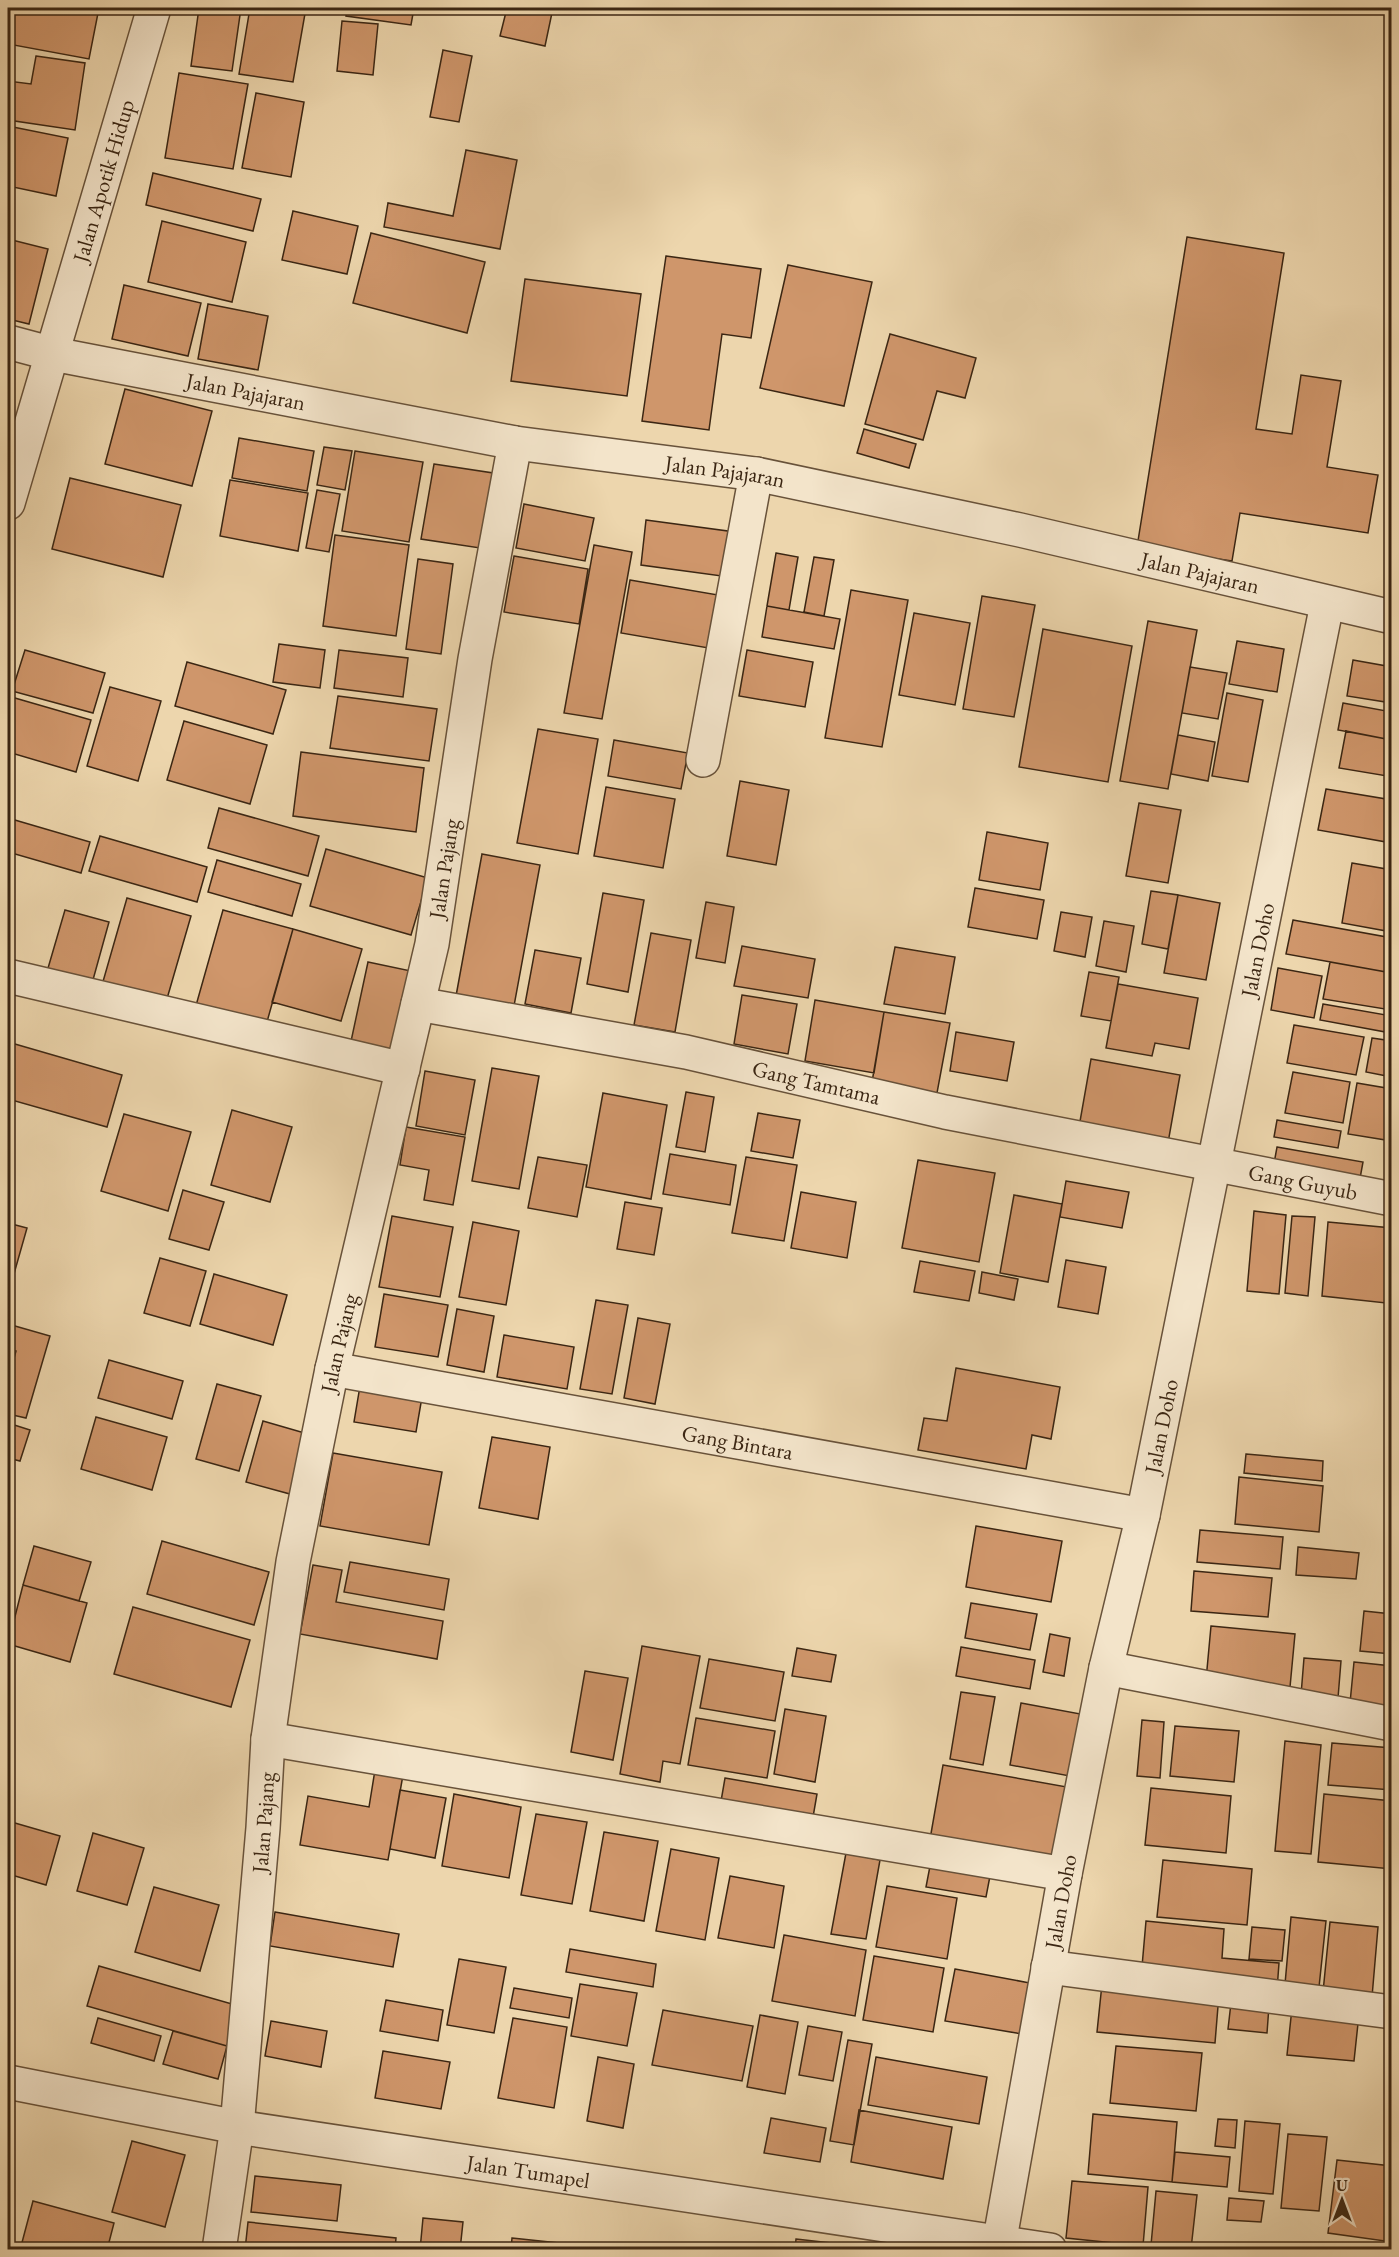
<svg xmlns="http://www.w3.org/2000/svg" width="1399" height="2257" font-family="'EB Garamond',serif">
  <style>
    .building { fill: #cf966b; stroke: #3b2613; stroke-width: 1.5 }
    .lines { fill: none; stroke-linecap: round; stroke-linejoin: round }
    .minor-casing { stroke: #68523a; stroke-width: 36 }
    .minor { stroke: #f3e4ca; stroke-width: 33 }
    .labels { text-anchor: middle; stroke-width: 6; stroke-linejoin: round; paint-order: stroke }
    .street-label { font-size: 22px; fill: #3b2613; stroke: #f3e4ca }
  </style>
  <rect width="100%" height="100%" fill="#edd6ad"/>
  <filter id="stains"><feTurbulence type="fractalNoise" baseFrequency=".00333" numOctaves="4"/><feColorMatrix values="0 0 0 0 .2 0 0 0 0 .09 0 0 0 0 .02 0 0 0 .5 -.17"/></filter>
  <radialGradient id="worn" r=".72"><stop offset=".6" stop-color="#630" stop-opacity="0"/><stop offset="1" stop-color="#630" stop-opacity=".3"/></radialGradient>
  <path class="building" d="M8 8H99L89 59 8 44Z
    M199 8H241L232 71 191 66Z
    M250 8H306L293 82 239 74Z
    M347 8H414L411 25 346 16Z
    M507 8H553L545 46 500 36Z
    M342 21 378 24 373 75 337 71Z
    M443 50 472 56 459 122 430 117Z
    M36 56 85 63 75 130 8 120V81L31 84Z
    M179 73 248 84 233 169 165 158Z
    M256 93 304 102 291 177 242 168Z
    M8 126 68 138 56 196 8 186Z
    M466 150 517 160 500 249 384 227 388 203 453 216Z
    M153 173 261 199 253 231 146 205Z
    M293 211 358 226 347 274 282 260Z
    M162 221 246 242 232 302 148 282Z
    M371 233 485 262 467 333 353 303Z
    M1187 237 1284 253 1256 429 1292 434 1301 375 1341 381 1327 467 1378 475 1368 533 1240 513 1232 561 1137 547Z
    M8 239 48 249 29 324 8 319Z
    M666 256 761 269 751 338 722 334 709 430 642 421Z
    M788 265 872 282 844 406 760 388Z
    M525 279 641 294 627 396 511 381Z
    M124 285 201 303 188 356 112 339Z
    M208 304 268 316 258 370 198 359Z
    M890 334 976 358 965 398 937 391 923 440 865 424Z
    M125 389 212 411 192 486 105 464Z
    M864 429 916 444 909 468 857 453Z
    M239 438 314 451 307 491 232 478Z
    M324 447 352 451 345 490 317 485Z
    M355 451 423 462 409 542 342 531Z
    M434 464 493 473 480 548 421 539Z
    M70 478 181 505 163 577 52 549Z
    M230 480 308 493 298 551 220 536Z
    M317 490 340 494 329 552 306 548Z
    M524 504 594 518 585 561 516 548Z
    M646 520 735 532 729 577 641 565Z
    M335 535 409 545 396 636 323 626Z
    M594 545 632 552 602 719 564 713Z
    M776 553 798 557 789 610 767 606Z
    M514 556 588 569 579 624 504 612Z
    M814 557 834 560 824 616 804 612Z
    M418 559 453 564 441 654 406 649Z
    M630 580 730 597 720 650 621 633Z
    M851 590 908 600 882 747 825 738Z
    M982 596 1035 605 1014 717 963 709Z
    M767 606 840 619 834 649 762 637Z
    M914 613 970 623 955 705 899 695Z
    M1148 621 1197 630 1168 789 1120 781Z
    M1043 629 1132 646 1108 782 1019 767Z
    M1237 641 1284 649 1277 692 1229 684Z
    M279 644 325 650 320 688 273 682Z
    M25 650 105 673 93 713 12 691Z
    M339 650 408 658 403 697 334 688Z
    M747 650 813 662 805 707 739 696Z
    M1353 660 1392 667V703L1347 696Z
    M187 662 286 690 273 734 175 706Z
    M1190 667 1227 673 1218 719 1182 713Z
    M110 687 161 701 138 781 87 766Z
    M1227 693 1263 700 1248 782 1212 776Z
    M8 696 91 720 76 772 8 752Z
    M338 696 437 709 429 761 330 748Z
    M1343 703 1392 712V740L1338 730Z
    M184 721 267 745 250 804 167 780Z
    M538 729 598 739 578 854 517 843Z
    M1346 731 1392 740 1387 776 1339 768Z
    M1178 735 1215 742 1208 781 1171 774Z
    M614 740 688 753 681 789 608 776Z
    M301 752 424 768 416 832 293 816Z
    M740 781 789 790 776 865 727 856Z
    M606 787 675 799 663 868 594 856Z
    M1326 789 1392 800V843L1318 830Z
    M1139 803 1181 810 1168 883 1126 876Z
    M219 808 319 836 308 876 208 848Z
    M8 818 90 842 81 873 8 852Z
    M987 832 1048 843 1040 890 979 880Z
    M100 836 207 867 197 902 89 871Z
    M326 849 428 878 411 935 310 906Z
    M482 854 540 865 514 1006 456 996Z
    M217 860 301 884 292 916 208 892Z
    M1352 863 1392 870V932L1342 923Z
    M975 888 1044 900 1037 939 968 927Z
    M1151 891 1178 895 1168 949 1142 944Z
    M603 893 644 900 628 992 587 984Z
    M1178 895 1220 903 1206 980 1164 973Z
    M127 898 191 916 164 1009 100 992Z
    M706 902 734 907 725 963 696 958Z
    M65 910 109 922 91 987 46 975Z
    M223 910 293 929 265 1029 195 1009Z
    M1061 912 1092 917 1085 957 1054 951Z
    M1293 920 1392 938V973L1286 954Z
    M1104 921 1134 926 1126 972 1096 966Z
    M293 929 362 949 341 1021 272 1002Z
    M651 933 691 940 675 1032 634 1025Z
    M742 946 815 959 808 998 734 986Z
    M895 947 955 957 945 1014 884 1004Z
    M535 950 581 958 571 1013 525 1004Z
    M368 962 411 971 392 1055 350 1046Z
    M1330 962 1392 973 1385 1009 1323 999Z
    M1278 968 1322 976 1314 1018 1271 1010Z
    M1089 972 1119 977 1111 1021 1081 1016Z
    M1118 984 1198 998 1189 1049 1155 1043 1152 1056 1106 1048Z
    M742 995 797 1004 788 1054 734 1044Z
    M815 1000 884 1012 874 1073 805 1061Z
    M1323 1004 1392 1016 1391 1033 1320 1020Z
    M884 1012 950 1023 937 1093 872 1082Z
    M1294 1025 1364 1037 1356 1075 1287 1063Z
    M956 1032 1014 1042 1007 1081 950 1071Z
    M1372 1038 1392 1041V1077L1366 1072Z
    M8 1042 122 1075 107 1127 8 1099Z
    M1091 1059 1180 1075 1168 1143 1079 1127Z
    M492 1068 539 1076 519 1189 472 1181Z
    M425 1071 475 1080 465 1135 416 1126Z
    M1293 1072 1350 1082 1343 1123 1285 1113Z
    M1357 1083 1392 1089V1141L1348 1134Z
    M686 1092 714 1097 705 1152 676 1147Z
    M603 1093 667 1105 651 1199 586 1187Z
    M232 1110 292 1127 270 1202 211 1185Z
    M758 1113 800 1120 793 1158 751 1151Z
    M124 1114 191 1132 168 1211 101 1191Z
    M1277 1120 1341 1131 1338 1148 1274 1137Z
    M406 1127 465 1137 453 1205 424 1200 429 1170 400 1165Z
    M1277 1147 1363 1162 1359 1184 1273 1169Z
    M670 1154 736 1165 730 1205 663 1194Z
    M538 1157 587 1165 577 1217 528 1208Z
    M746 1157 797 1165 784 1241 732 1233Z
    M918 1160 995 1173 979 1262 902 1248Z
    M1066 1181 1129 1192 1122 1228 1060 1217Z
    M183 1190 224 1202 209 1250 169 1239Z
    M801 1192 856 1202 847 1258 791 1248Z
    M1014 1195 1062 1204 1048 1282 1000 1273Z
    M625 1202 662 1208 654 1255 617 1249Z
    M1254 1211 1286 1215 1279 1294 1247 1291Z
    M392 1216 453 1227 440 1297 379 1287Z
    M1292 1216 1315 1217 1308 1296 1285 1293Z
    M473 1222 519 1231 506 1305 459 1297Z
    M1328 1222 1392 1228 1386 1303 1322 1296Z
    M8 1223 27 1228 8 1295Z
    M160 1258 206 1271 190 1326 144 1313Z
    M1066 1260 1106 1267 1098 1314 1058 1307Z
    M920 1261 975 1271 969 1301 914 1292Z
    M982 1272 1018 1279 1014 1300 979 1293Z
    M214 1274 287 1295 273 1345 200 1324Z
    M384 1294 448 1305 438 1357 375 1347Z
    M596 1300 628 1305 612 1394 580 1389Z
    M457 1309 494 1316 484 1372 447 1365Z
    M638 1318 670 1324 655 1404 624 1398Z
    M8 1324 50 1336 26 1418 8 1414V1380L16 1351 8 1349Z
    M504 1335 574 1347 567 1389 497 1377Z
    M109 1360 183 1381 172 1419 98 1398Z
    M956 1368 1060 1387 1051 1439 1032 1435 1026 1469 918 1450 924 1418 947 1421Z
    M217 1384 261 1396 239 1471 196 1459Z
    M360 1386 422 1397 416 1432 354 1422Z
    M96 1417 167 1437 152 1490 81 1469Z
    M263 1421 308 1434 290 1494 246 1482Z
    M8 1423 30 1430 20 1461 8 1458Z
    M492 1437 550 1447 538 1519 479 1508Z
    M333 1453 442 1472 429 1545 320 1526Z
    M1246 1454 1323 1461 1322 1481 1244 1473Z
    M1239 1477 1323 1486 1319 1532 1235 1524Z
    M976 1526 1062 1541 1051 1602 966 1587Z
    M1200 1530 1283 1537 1280 1569 1197 1562Z
    M162 1541 269 1572 254 1625 147 1594Z
    M34 1546 91 1562 79 1601 23 1585Z
    M1298 1547 1359 1553 1356 1579 1296 1575Z
    M350 1562 449 1579 444 1610 344 1592Z
    M313 1565 342 1570 336 1602 443 1621 437 1659 300 1634Z
    M1194 1571 1272 1578 1268 1617 1191 1611Z
    M23 1585 87 1603 70 1662 8 1644Z
    M971 1603 1037 1614 1030 1650 965 1638Z
    M133 1607 250 1640 231 1707 114 1674Z
    M1364 1611 1392 1614V1654L1360 1651Z
    M1211 1626 1295 1634 1290 1687 1206 1680Z
    M1050 1634 1070 1638 1064 1676 1043 1672Z
    M642 1646 700 1656 680 1764 663 1761 660 1782 620 1774Z
    M961 1647 1035 1660 1030 1689 956 1676Z
    M797 1648 836 1655 831 1682 792 1676Z
    M1304 1658 1341 1661 1338 1698 1301 1695Z
    M709 1659 784 1672 775 1721 700 1708Z
    M1354 1662 1392 1666V1707L1350 1703Z
    M585 1671 628 1678 613 1760 571 1752Z
    M961 1692 995 1697 983 1765 950 1759Z
    M1021 1703 1086 1715 1075 1777 1010 1765Z
    M785 1709 826 1716 815 1782 774 1774Z
    M696 1718 775 1731 767 1778 688 1765Z
    M1142 1720 1164 1722 1160 1778 1137 1776Z
    M1175 1726 1239 1731 1234 1782 1170 1776Z
    M1285 1741 1321 1745 1311 1854 1275 1851Z
    M1332 1743 1392 1748V1790L1328 1785Z
    M943 1765 1067 1787 1052 1866 929 1845Z
    M375 1770 403 1775 388 1860 300 1845 308 1796 369 1807Z
    M725 1778 817 1794 812 1823 720 1807Z
    M1151 1788 1231 1796 1226 1853 1145 1845Z
    M400 1790 446 1798 435 1858 390 1849Z
    M454 1794 521 1807 509 1878 442 1866Z
    M1324 1794 1392 1801V1869L1318 1862Z
    M536 1814 587 1822 572 1904 521 1895Z
    M8 1821 60 1836 46 1885 8 1874Z
    M604 1832 658 1841 644 1921 590 1911Z
    M93 1833 144 1848 127 1905 77 1891Z
    M671 1849 719 1858 705 1940 656 1931Z
    M846 1853 880 1860 866 1939 831 1934Z
    M1163 1860 1252 1869 1247 1925 1157 1917Z
    M930 1866 990 1876 986 1897 926 1887Z
    M730 1876 784 1886 774 1948 718 1938Z
    M887 1886 957 1898 947 1959 876 1947Z
    M154 1887 219 1905 200 1971 135 1952Z
    M275 1912 399 1934 393 1967 270 1946Z
    M1291 1917 1326 1921 1319 1987 1285 1984Z
    M1146 1921 1224 1929 1222 1958 1279 1963 1277 1990 1141 1978Z
    M1330 1922 1378 1927 1372 1997 1323 1992Z
    M1252 1927 1285 1930 1282 1961 1249 1959Z
    M784 1935 866 1950 855 2016 772 2001Z
    M1392 1948V1995H1387Z
    M570 1949 656 1964 653 1987 566 1972Z
    M874 1956 944 1968 933 2032 863 2020Z
    M459 1959 506 1967 494 2033 447 2025Z
    M99 1966 239 2006 227 2046 87 2006Z
    M955 1969 1030 1983 1022 2034 945 2021Z
    M580 1984 637 1993 627 2046 571 2036Z
    M1102 1984 1219 1994 1215 2043 1097 2032Z
    M514 1988 572 1998 569 2018 510 2008Z
    M386 2000 443 2010 438 2041 380 2031Z
    M1231 2003 1269 2006 1267 2033 1228 2029Z
    M1292 2008 1359 2014 1354 2061 1287 2055Z
    M663 2010 753 2026 742 2081 652 2065Z
    M760 2015 798 2022 785 2094 747 2087Z
    M98 2018 161 2036 154 2061 91 2043Z
    M513 2018 567 2027 554 2108 498 2098Z
    M271 2021 327 2031 321 2067 265 2056Z
    M808 2026 842 2032 833 2081 799 2075Z
    M173 2031 227 2046 218 2079 163 2064Z
    M848 2040 872 2044 854 2145 830 2141Z
    M1116 2046 1202 2053 1196 2111 1110 2103Z
    M383 2051 450 2062 441 2109 375 2098Z
    M598 2057 634 2064 623 2128 587 2121Z
    M876 2057 987 2077 979 2124 868 2105Z
    M859 2110 952 2127 943 2179 851 2162Z
    M1093 2114 1177 2122 1172 2182 1088 2174Z
    M771 2118 826 2128 820 2162 764 2153Z
    M1218 2119 1237 2120 1235 2148 1215 2146Z
    M1245 2121 1280 2124 1273 2194 1239 2191Z
    M1288 2134 1327 2137 1319 2211 1281 2208Z
    M132 2141 185 2155 165 2227 112 2212Z
    M1175 2152 1230 2157 1227 2187 1172 2182Z
    M1337 2160 1392 2166V2242L1328 2233Z
    M255 2176 341 2185 337 2221 251 2212Z
    M1072 2181 1148 2187 1143 2246 1066 2238Z
    M1156 2191 1197 2195 1191 2249 1151 2245Z
    M1229 2198 1264 2201 1261 2222 1227 2220Z
    M33 2201 114 2223 107 2250H20Z
    M423 2218 463 2222 460 2250H420Z
    M248 2222 396 2238 395 2250H245Z
    M512 2238 587 2246 586 2250H511Z
    M796 2239 893 2250H795Z"/>
  <g class="lines">
    <defs>
      <g id="minor">
        <path id="s1" d="M8 342 53 354 515 443 756 474 1020 530 1392 617"/>
        <path id="s2" d="M8 503 154 8"/>
        <path d="M703 760 756 474"/>
        <path d="M8 976 403 1069"/>
        <path id="s3" d="M418 1004 686 1052 945 1112 1392 1199"/>
        <path id="s4" d="M332 1369 1143 1515"/>
        <path d="M1106 1668 1392 1724"/>
        <path d="M268 1739 1065 1874"/>
        <path d="M1048 1967 1392 2012"/>
        <path id="s5" d="M8 2082 237 2127 1050 2250"/>
        <path id="s6" d="M219 2250 237 2127 263 1828 268 1739 293 1562 332 1369 432 944 475 659 515 443"/>
        <path id="s7" d="M998 2250 1065 1874 1106 1668 1143 1515 1327 604"/>
      </g>
    </defs>
    <use href="#minor" class="minor-casing"/>
    <use href="#minor" class="minor"/>
  </g>
  <g class="labels">
    <g class="street-label">
      <text dy="8" stroke="none"><textPath href="#s2" startOffset="336">Jalan Apotik Hidup</textPath></text>
      <text dy="8" stroke="none"><textPath href="#s1" startOffset="243">Jalan Pajajaran</textPath></text>
      <text dy="8" stroke="none"><textPath href="#s1" startOffset="729">Jalan Pajajaran</textPath></text>
      <text dy="8" stroke="none"><textPath href="#s1" startOffset="1215">Jalan Pajajaran</textPath></text>
      <text dy="8" stroke="none"><textPath href="#s6" startOffset="1402">Jalan Pajang</textPath></text>
      <text dy="8" stroke="none"><textPath href="#s7" startOffset="1326">Jalan Doho</textPath></text>
      <text dy="8" stroke="none"><textPath href="#s3" startOffset="406">Gang Tamtama</textPath></text>
      <text dy="8" stroke="none"><textPath href="#s3" startOffset="903">Gang Guyub</textPath></text>
      <text dy="8" stroke="none"><textPath href="#s6" startOffset="916">Jalan Pajang</textPath></text>
      <text dy="8" stroke="none"><textPath href="#s7" startOffset="840">Jalan Doho</textPath></text>
      <text dy="8" stroke="none"><textPath href="#s4" startOffset="412">Gang Bintara</textPath></text>
      <text dy="8" stroke="none"><textPath href="#s6" startOffset="430">Jalan Pajang</textPath></text>
      <text dy="8" stroke="none"><textPath href="#s7" startOffset="354">Jalan Doho</textPath></text>
      <text dy="8" stroke="none"><textPath href="#s5" startOffset="528">Jalan Tumapel</textPath></text>
    </g>
  </g>
  <rect width="1399" height="2257" fill="none" stroke="#edd6ad" stroke-width="30"/>
  <rect x="9" y="9" width="1381" height="2239" fill="none" stroke="#3b2613" stroke-width="3"/>
  <rect x="15" y="15" width="1369" height="2227" fill="none" stroke="#3b2613" stroke-width="1.5"/>
  <g transform="translate(1342 2200)" stroke="#f3e4ca" stroke-width="4.5" paint-order="stroke">
  <path d="M0-4.5L10 22L0 15L-10 22Z" fill="#3b2613"/>
  <text y="-9" font-size="16" font-weight="bold" text-anchor="middle" fill="#3b2613">U</text>
  </g>
  <rect width="100%" height="100%" filter="url(#stains)"/>
  <rect width="100%" height="100%" fill="url(#worn)"/>
</svg>
